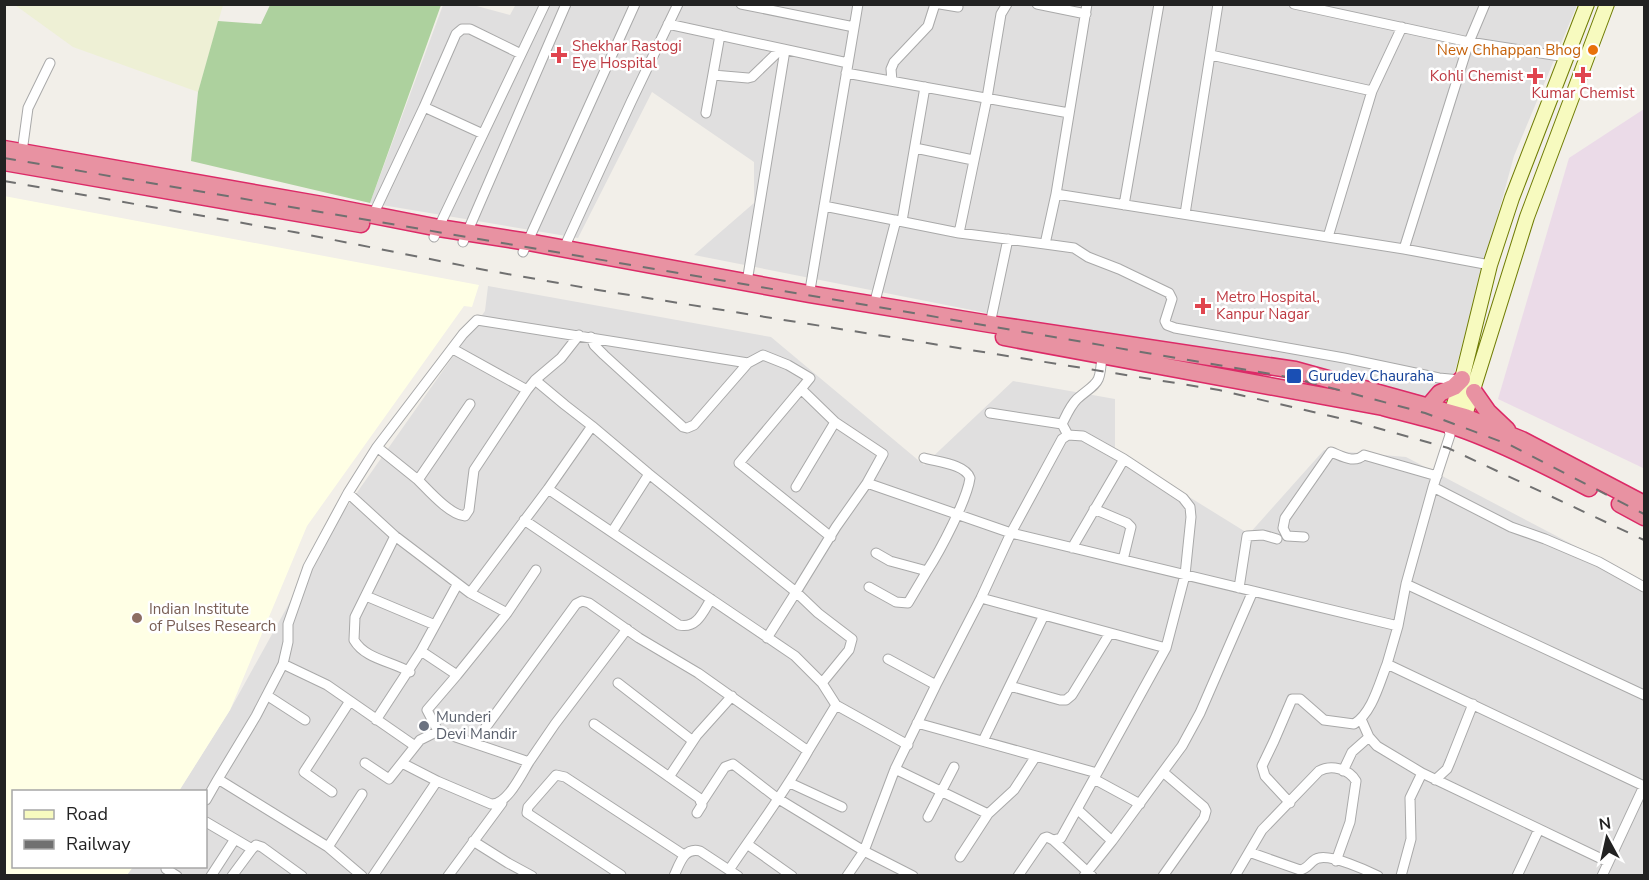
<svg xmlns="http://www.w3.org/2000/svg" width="1649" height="880" font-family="'Nunito Sans',sans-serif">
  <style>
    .residential { fill: #e0dfdf }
    .industrial { fill: #ebdbe8 }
    .education { fill: #ffffe5 }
    .farmland { fill: #eef0d5 }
    .forest { fill: #add19e }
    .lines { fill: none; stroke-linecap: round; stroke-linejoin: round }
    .street-casing { stroke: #a9a9a9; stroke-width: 11 }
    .secondary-casing { stroke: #707d05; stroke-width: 16 }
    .highway-casing { stroke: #dc2a67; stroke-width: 19 }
    .street { stroke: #fff; stroke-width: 9 }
    .secondary { stroke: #f7fabf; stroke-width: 14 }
    .highway { stroke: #e892a2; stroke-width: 16 }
    .rail { stroke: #707070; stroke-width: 2; stroke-dasharray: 12 12; stroke-linecap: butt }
    .food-dot { fill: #e8710a; stroke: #fff; stroke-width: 2 }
    .health-dot { fill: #e0444e; stroke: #fff; stroke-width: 2 }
    .transit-dot { fill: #1a4fb4; stroke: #fff; stroke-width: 2 }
    .education-dot { fill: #8d6e63; stroke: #fff; stroke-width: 2 }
    .worship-dot { fill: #6b7280; stroke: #fff; stroke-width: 2 }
    .labels { text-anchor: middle; stroke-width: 5; stroke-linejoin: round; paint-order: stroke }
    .health-label { font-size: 15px; fill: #be3a42; stroke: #fff; text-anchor: start }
    .food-label { font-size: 15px; fill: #c56008; stroke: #fff; text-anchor: end }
    .transit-label { font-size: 15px; fill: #164399; stroke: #fff; text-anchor: start }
    .education-label { font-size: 15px; fill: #785e54; stroke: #fff; text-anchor: start }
    .worship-label { font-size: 15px; fill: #5b616d; stroke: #fff; text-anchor: start }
  </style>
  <rect width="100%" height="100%" fill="#f2efe9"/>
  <path class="residential" d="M516 4 1577 5 1514 156 1446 404 694 255 754 203V162L652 92 578 238 370 203 443 5H473L510 15Z
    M488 286 771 337 924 465 1013 381 1115 399V451L1249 534 1324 450 1406 457 1644 582V875L126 876 132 867 206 866V792L179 791 230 710 327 535 485 311Z"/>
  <path class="industrial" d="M1644 109V467L1643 468 1498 399 1569 158Z"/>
  <path class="education" d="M4 196 479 285 472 307 464 306 307 526 230 710 179 791 14 792V866L133 867 127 875H5Z"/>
  <path class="farmland" d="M15 5H223L198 92 73 47Z"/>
  <path class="forest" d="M270 5H441L370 203 191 161 198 92 218 21 261 24Z"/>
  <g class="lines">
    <defs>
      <path id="street" d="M741 4 854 27
        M940 4 958 7
        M1037 4 1086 14
        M1294 4 1469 42 1566 57
        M668 24 848 63
        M1211 55 1372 91
        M846 73 1069 113
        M713 75 748 78 752 77 781 49
        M892 81 891 69 894 62 928 26 935 4
        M424 107 456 34 462 29H470L521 54
        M706 113 720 35
        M915 148 973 160
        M22 152 28 108 50 63
        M1056 194 1404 249 1490 265
        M1124 205 1159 4
        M824 206 959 233 1045 244 1056 194 1087 4
        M1185 214 1218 4
        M373 215 424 107 483 134
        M902 221 925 87
        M959 233 987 98 1001 14 1007 4
        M434 237 545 4
        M1328 237 1372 91 1402 27
        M463 242 566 4
        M1045 244 1074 248 1088 257 1119 269 1169 293 1172 299 1165 321 1167 325 1175 328 1344 358 1439 378 1460 380
        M564 248 631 102 678 4
        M1404 249 1469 42 1485 4
        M523 252 635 4
        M747 282 785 50
        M809 296 858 4
        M874 305 896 220
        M990 324 1008 239
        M591 337 594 345 604 355 683 427 687 428 694 425 748 363 763 355 788 365 810 378 801 389 835 422 883 454 867 483 836 527 796 592 649 474 592 426
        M453 349 527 390
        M801 389 739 463 831 537
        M470 404 418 480C429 491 450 515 465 516L469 510 474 470 527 390 535 380 561 358 579 335
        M1062 424C1066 416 1070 406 1077 399 1098 381 1100 386 1102 355
        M1448 424 1450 435 1433 487 1406 584 1398 626 1387 664 1644 786
        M418 480 377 447 463 334 477 320 748 363
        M867 483 1011 533 1062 439 1068 435
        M796 487 835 422
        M1433 487 1511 527 1545 539 1599 562 1644 587
        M548 489 795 656 822 683 836 705
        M348 493 377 447
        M1094 509 1127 523 1131 527 1123 560
        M524 520 679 625C697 629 703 612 711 599
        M612 532 649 474
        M395 536 355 617 354 640C365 659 391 661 410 672
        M1304 537 1287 536 1283 528 1285 518 1331 452C1342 456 1354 464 1364 455L1437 476
        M1072 548 1124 459
        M876 553 890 561 927 571C940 551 967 500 970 478 965 464 937 462 924 458
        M1406 584 1644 695
        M457 585 421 651 457 675 507 613 470 593
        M869 587 896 602 908 603 927 571
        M1239 588 1247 536 1263 535 1277 539
        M366 596 435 625
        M981 598 1166 648
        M507 613 536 570
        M767 638 796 592 818 613 852 639 849 650 822 683
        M888 659 936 685
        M283 664 327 685 415 746
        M618 683 693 741
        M1010 686 1060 700H1066L1072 695 1110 633
        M268 696 305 720
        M1361 719 1369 737 1377 746 1422 773 1608 862
        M376 720 421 651
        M917 723 1097 773 1166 648 1185 575 1191 517 1190 507 1183 498 1124 459 1083 436 1068 435 1062 424 990 413
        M594 724 699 798 702 805 697 813
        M438 731 427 710 457 675
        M983 741 1044 615
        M475 742 576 604 582 601 589 603 639 638 698 673 808 751 836 705 908 745
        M529 762 555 724 627 629
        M365 763 389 779 420 740 438 731 529 762C521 775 507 805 491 804L437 781 373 876
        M402 763 437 781
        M895 769 988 814 1014 790 1036 756
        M1343 771 1352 752 1369 737
        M1163 772 1204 807 1206 811 1204 818 1163 876
        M669 777 697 735 732 696
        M1094 779 1140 804
        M1435 780 1447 769 1450 762 1473 704
        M790 783 842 807
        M332 792 304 772 350 701
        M206 800 218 779
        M702 802 725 767 733 764 777 798 864 851 847 876
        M1290 803 1265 776 1262 766 1274 741 1292 699H1300L1324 720 1354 724C1372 713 1379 684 1387 664
        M1077 809 1112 841
        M928 817 954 767
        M206 822 252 849 256 845 262 847 302 876
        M1053 840 1092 876
        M473 841 508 863 532 876
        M747 844 792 876
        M328 847 362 794
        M1249 852 1300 870C1309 869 1311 859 1319 858 1333 855 1366 870 1378 876
        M960 857 988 814
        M166 869 177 876
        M729 870C756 830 785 792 808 751
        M621 875 527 813 528 807 556 775 565 777 684 855
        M211 876 235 839
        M232 876 252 849
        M362 876 328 847 218 779 256 716 283 664 288 642V624L308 567 348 493 395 536 470 593 548 489 592 426 565 405 535 380
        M448 876 502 803
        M674 876C680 863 684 847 700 851L738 876
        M913 876 864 851 895 769 936 685 981 598 1011 533 1398 626
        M1018 876 1044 838 1047 837 1053 840 1061 838 1097 773
        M1084 876 1112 841 1182 746 1200 713 1253 591
        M1235 876 1262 830 1319 771C1331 764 1349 769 1356 781L1350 822 1336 861
        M1401 876 1411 839 1410 798 1422 773
        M1517 876 1539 829
        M1602 876 1644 786"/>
      <path id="secondary" d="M1448 423 1462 379 1490 265 1512 198 1587 4
        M1462 425 1527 217 1607 4"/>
      <path id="highway" d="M4 149 322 205 439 228 528 242 809 294 990 324 1295 370 1465 417 1522 440 1644 504
        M4 162 361 224
        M1004 337 1383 407C1405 413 1428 418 1450 425 1494 439 1547 466 1589 488
        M1474 392 1488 412 1507 430
        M1429 406 1440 393 1454 387 1462 379
        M1620 504 1644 517"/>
    </defs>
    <use href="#street" class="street-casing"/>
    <use href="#secondary" class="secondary-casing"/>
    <use href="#highway" class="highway-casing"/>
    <use href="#street" class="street"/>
    <use href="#secondary" class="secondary"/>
    <use href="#highway" class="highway"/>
    <path class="rail" d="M4 158 1294 378 1425 413 1510 445 1644 514
      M4 181 294 232 485 270 598 290 1219 390 1356 422 1448 448 1644 540"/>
  </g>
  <circle class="food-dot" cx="1593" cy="50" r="6"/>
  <g class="health-dot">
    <path d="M556 46h6v6h6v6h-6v6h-6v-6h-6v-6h6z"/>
    <path d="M1580 66h6v6h6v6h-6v6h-6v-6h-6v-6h6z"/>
    <path d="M1532 67h6v6h6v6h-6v6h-6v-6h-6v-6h6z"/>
    <path d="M1200 297h6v6h6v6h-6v6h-6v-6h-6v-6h6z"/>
  </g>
  <rect class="transit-dot" x="1286" y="368" width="16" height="16" rx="3"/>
  <circle class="education-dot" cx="137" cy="618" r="6"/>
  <circle class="worship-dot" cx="424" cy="726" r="6"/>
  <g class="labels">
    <g class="health-label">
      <text x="572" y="51">Shekhar Rastogi<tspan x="572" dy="17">Eye Hospital</tspan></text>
      <text x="1523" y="81" text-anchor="end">Kohli Chemist</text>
      <text x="1583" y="98" text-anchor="middle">Kumar Chemist</text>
      <text x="1216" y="302">Metro Hospital,<tspan x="1216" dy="17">Kanpur Nagar</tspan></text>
    </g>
    <g class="food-label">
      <text x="1581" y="55">New Chhappan Bhog</text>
    </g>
    <g class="transit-label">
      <text x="1308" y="381">Gurudev Chauraha</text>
    </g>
    <g class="education-label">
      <text x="149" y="614">Indian Institute<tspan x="149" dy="17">of Pulses Research</tspan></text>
    </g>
    <g class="worship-label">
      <text x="436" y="722">Munderi<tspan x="436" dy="17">Devi Mandir</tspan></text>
    </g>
  </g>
  <rect width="1649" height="880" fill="none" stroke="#222222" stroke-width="12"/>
  <rect x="12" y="790" width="195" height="78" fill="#ffffff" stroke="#a7a7a7" stroke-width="1.5"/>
  <rect x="24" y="810" width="30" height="9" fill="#f7fabf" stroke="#a7a7a7" stroke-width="1.5"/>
  <text x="66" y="820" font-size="18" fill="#222222">Road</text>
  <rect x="24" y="840" width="30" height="9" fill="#707070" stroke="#a7a7a7" stroke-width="1.5"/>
  <text x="66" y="850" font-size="18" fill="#222222">Railway</text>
  <g transform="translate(1607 838) rotate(352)" stroke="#ffffff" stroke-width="4.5" paint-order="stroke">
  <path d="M0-4.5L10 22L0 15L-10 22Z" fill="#222222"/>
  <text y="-9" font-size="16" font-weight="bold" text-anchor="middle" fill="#222222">N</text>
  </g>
</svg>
